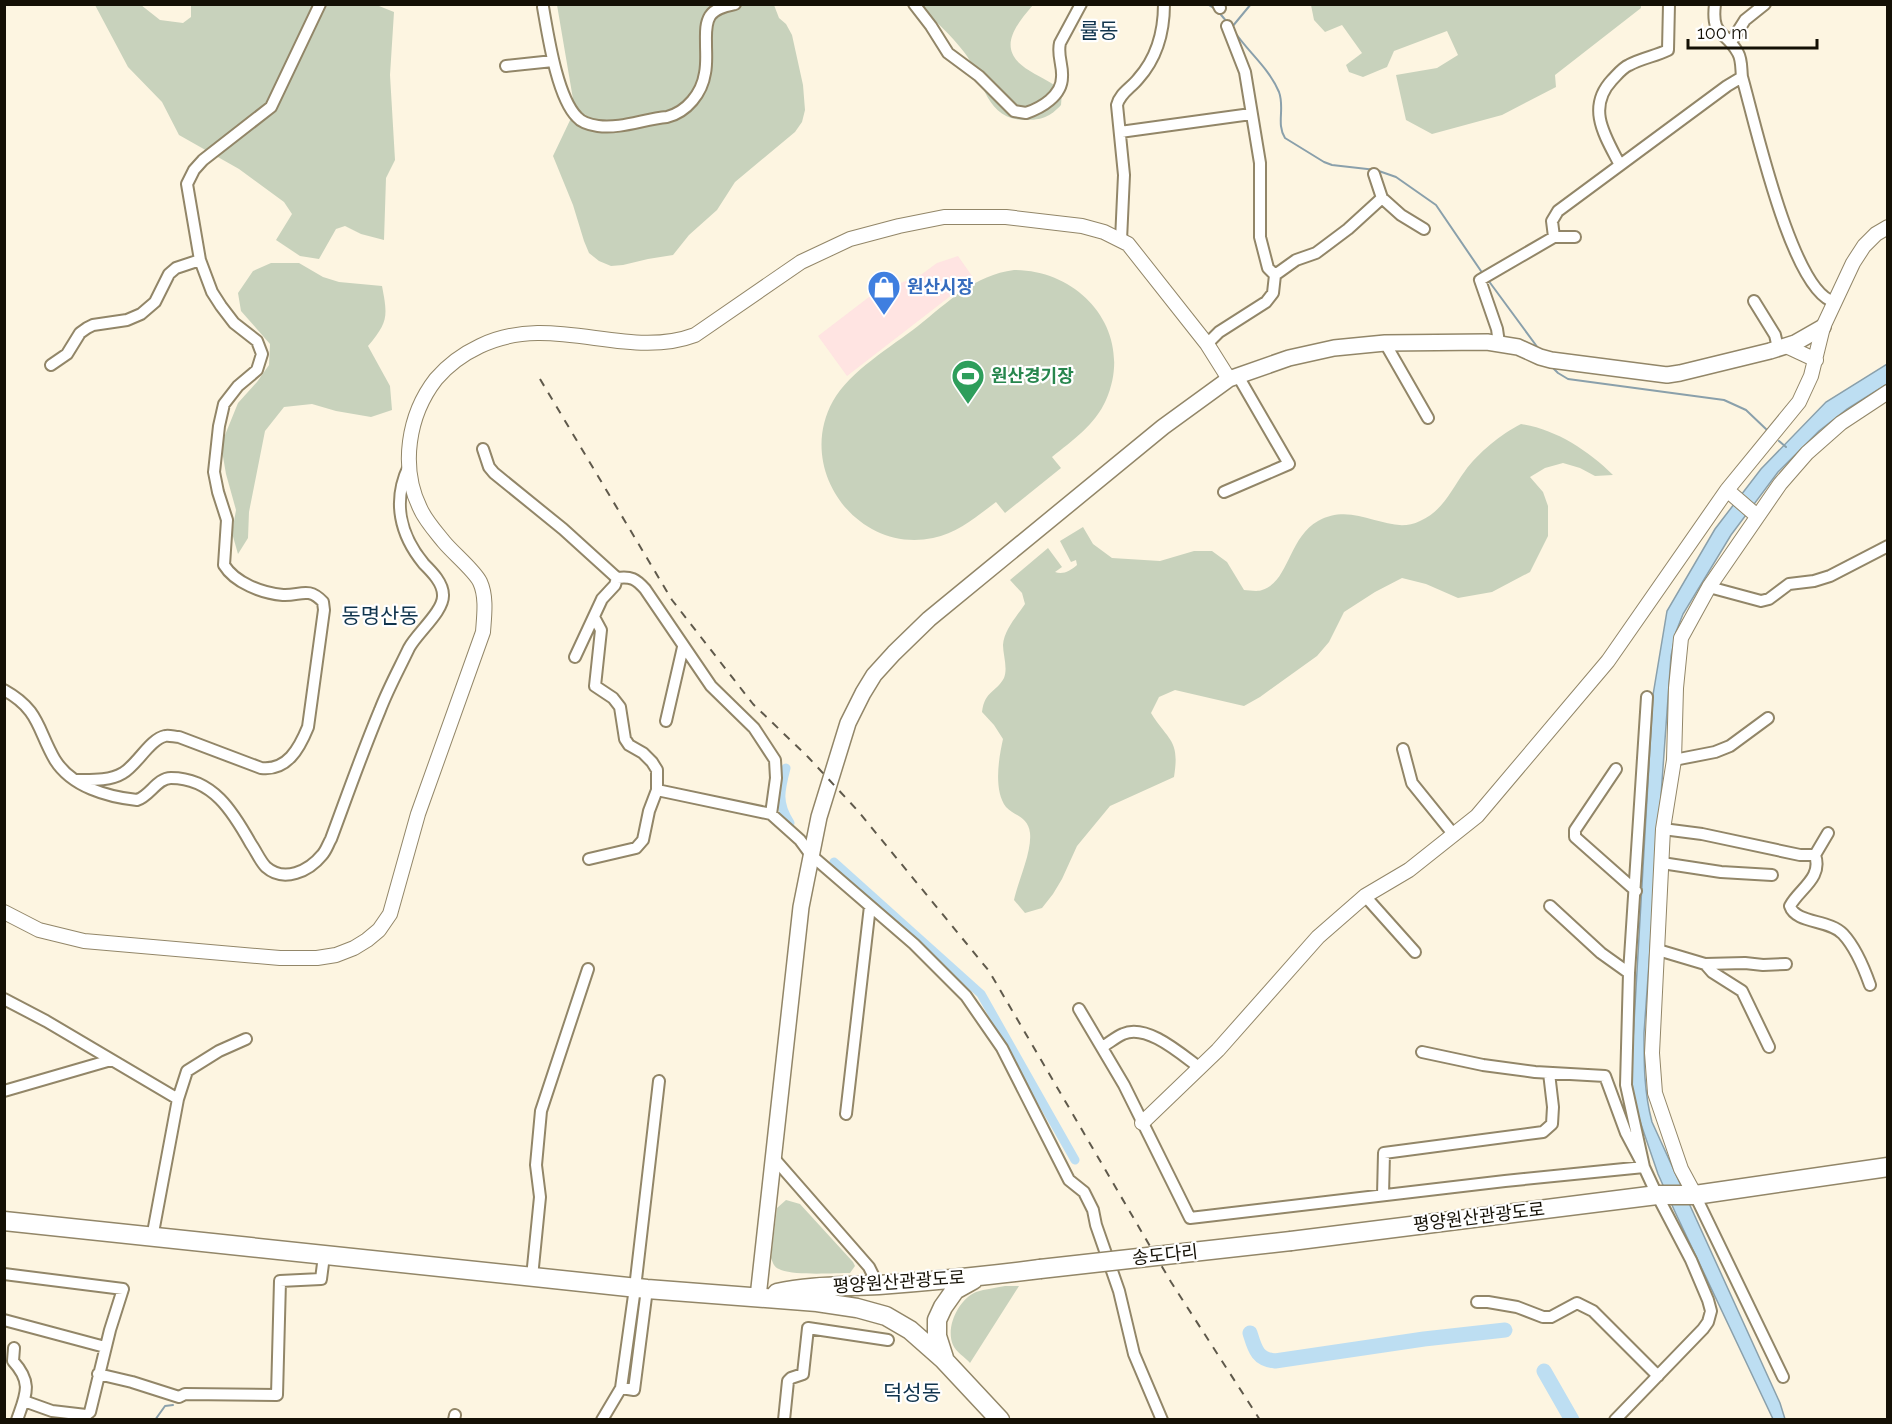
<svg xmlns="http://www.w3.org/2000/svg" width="1892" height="1424" font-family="Raleway,'Noto Sans KR',sans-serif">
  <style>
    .commercial { fill: #ffe4e2 }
    .green { fill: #c8d2bc }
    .water { fill: #bddef2; stroke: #8aa0ab; stroke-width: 1.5 }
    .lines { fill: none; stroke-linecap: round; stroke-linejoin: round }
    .stream { stroke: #8aa0ab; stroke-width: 2 }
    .canal { stroke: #bddef2; stroke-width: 9 }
    .river { stroke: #bddef2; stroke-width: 15 }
    .minor-casing { stroke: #928668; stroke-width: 14 }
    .tertiary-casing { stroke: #928668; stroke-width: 16 }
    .secondary-casing { stroke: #928668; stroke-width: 18 }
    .trunk-casing { stroke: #928668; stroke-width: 21 }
    .minor { stroke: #fff; stroke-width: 10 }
    .tertiary { stroke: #fff; stroke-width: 14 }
    .secondary { stroke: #fff; stroke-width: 15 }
    .trunk { stroke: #fff; stroke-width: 18 }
    .rail { stroke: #5f594b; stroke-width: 2; stroke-dasharray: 8 8; stroke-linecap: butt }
    .trunk-bridge-casing { stroke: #928668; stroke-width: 21; stroke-linecap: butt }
    .trunk-bridge { stroke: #fff; stroke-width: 18 }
    .labels { text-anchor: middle; stroke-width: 4.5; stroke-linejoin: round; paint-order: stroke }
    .shop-label { font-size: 18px; font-weight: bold; fill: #366cbe; stroke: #fff; text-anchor: start }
    .leisure-label { font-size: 18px; font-weight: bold; fill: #27864d; stroke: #fff; text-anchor: start }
    .street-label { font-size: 18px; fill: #141005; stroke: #fff }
    .quarter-label { font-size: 21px; fill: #10344d; stroke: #fff }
  </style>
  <rect width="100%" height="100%" fill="#fdf5e1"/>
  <path class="commercial" d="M958 256 972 276 966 284 847 376 818 336 869 297H880L896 285 922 274 937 263Z"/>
  <path class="green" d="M374 4 394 12 390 75 395 160 386 178 384 240 361 234 345 226 336 229 319 259 300 256 276 240 292 214 284 202 239 169 179 135 162 102 128 67 95 5H141L160 20 183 23 191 17V5Z
    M557 5H774L779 18 786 24 792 35 803 85 805 110 802 122 795 132 735 182 717 210 689 235 673 255 648 259 623 265 611 266 599 261 589 253 584 241 573 205 553 156 573 114V99Z
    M919 5H1033C1013 28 996 51 1030 71 1042 79 1052 81 1062 92L1061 105C1050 117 1042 120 1025 120 984 120 984 77 964 52 951 35 934 20 919 5Z
    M1641 5V8L1555 75 1556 87 1502 115 1432 134 1406 120 1396 75 1437 68 1458 55 1447 31 1394 51 1387 67 1363 77 1349 72 1346 65 1362 53 1342 25 1325 32 1314 20 1311 5Z
    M271 263H299L323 277 339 282 382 286C388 317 388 322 368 346L390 386 392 410 371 417 336 411 312 404 284 407 265 431 249 512 248 538 238 554 232 533 236 510 226 474 221 445 238 403 257 382 269 365 270 344 241 311 238 293 253 271Z
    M1014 270C1083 270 1135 334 1106 400 1095 425 1073 440 1052 457L1061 468 1005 513 996 502C976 517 958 533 933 538 857 554 795 469 833 401 850 371 891 347 918 326 948 302 975 275 1014 270Z
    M1521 424C1555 429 1588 450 1613 475L1595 476 1580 468 1563 463 1545 468 1530 477 1543 492 1548 506V536L1530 572 1492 592 1458 598 1426 584 1402 578 1375 592 1344 612 1329 642 1317 656 1260 697 1244 706 1175 690 1159 697 1151 713C1169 742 1180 739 1174 777L1110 806 1077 846 1062 879 1053 894 1042 908 1025 913 1014 900C1018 881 1032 852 1030 833 1028 816 1014 816 1006 807 993 790 999 757 1003 739L994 725 982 712C985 690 996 693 1004 678 1008 668 1003 655 1003 645 1004 630 1017 616 1025 604L1022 593 1010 580 1048 548 1062 567 1055 572C1063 575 1070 571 1077 565L1076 560 1071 562 1060 541 1083 527 1093 544 1112 558 1160 561 1194 551H1212L1227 562 1244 590C1249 590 1257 592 1262 590 1289 582 1288 538 1318 521 1356 500 1388 537 1420 521 1443 511 1451 490 1465 471 1478 453 1501 434 1521 424Z
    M786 1200 800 1204 853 1262 855 1266 850 1273C834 1273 792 1276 779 1269 774 1267 773 1263 771 1258L777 1208Z
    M1005 1286H1019L970 1363C965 1357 956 1352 953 1345 945 1327 959 1299 976 1292 985 1289 996 1288 1005 1286Z"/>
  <path class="water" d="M1887 364V384L1847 409 1819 431 1778 472 1731 535 1683 614 1676 632 1671 656 1644 1033C1644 1064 1644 1092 1652 1122L1780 1403 1785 1419H1773L1676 1214 1658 1174 1630 1092 1653 695 1667 611 1715 529 1761 469 1826 402Z"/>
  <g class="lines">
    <path class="stream" d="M1207 4 1217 10 1227 22
      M1232 27 1251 4
      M1234 31C1248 52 1269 68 1279 92 1285 108 1276 124 1285 138L1324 162 1332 165 1376 170 1396 177 1436 205 1483 274
      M1488 280 1538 348
      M1552 367 1558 373 1568 379 1724 400 1746 410 1767 430
      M1779 441 1786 447
      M155 1420 165 1406 173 1405"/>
    <path class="canal" d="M786 768C780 791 777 803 790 823
      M834 862 981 994 1075 1160"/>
    <path class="river" d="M1250 1333C1255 1349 1257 1359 1275 1361L1424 1339 1505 1330
      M1544 1371 1572 1420"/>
    <defs>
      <path id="minor" d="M914 4 931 26 948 53 979 76 1014 111 1026 113C1041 108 1062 96 1062 77 1063 65 1057 55 1060 43L1081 4
        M1218 4 1220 8
        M1715 4C1711 38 1725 29 1738 53 1742 60 1741 69 1742 77 1754 118 1792 294 1835 302
        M543 7C548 35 557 97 577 117 582 123 591 125 598 126 621 129 644 119 667 117 687 112 702 93 705 73 707 63 706 53 706 44 706 35 705 24 710 16 715 8 726 6 735 4
        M1227 26 1245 72 1260 163V237L1268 268 1275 275
        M1731 42 1745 20 1765 4
        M506 66 553 61
        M1120 132 1251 114
        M1620 165C1605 136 1586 108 1612 80 1617 75 1622 68 1629 65 1642 58 1656 56 1668 50L1669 4
        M1374 174 1382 198 1401 215 1424 229
        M1554 237 1552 221 1558 211 1727 86 1742 77
        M1121 240 1124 175 1117 105C1120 93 1131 88 1138 79 1156 59 1164 32 1164 4
        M1754 301 1775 335 1778 348
        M1385 343 1428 418
        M1499 343 1497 329 1480 280 1554 237H1575
        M1207 344 1219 332 1266 302 1273 293 1275 275 1296 260 1316 253 1348 229 1382 198
        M51 365 67 354 80 333 87 328 93 325 127 320 141 314 155 302 169 274 176 268 200 260
        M483 449 489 467 494 473 563 529 617 578
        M1224 492 1289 464 1238 376
        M1709 587 1761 601 1769 599 1789 584 1814 581 1830 576 1888 546
        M575 657 602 599 615 585 617 578C631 576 636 579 645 589L711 686 754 728 775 760 776 778 771 814
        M4 690C40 710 37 729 55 760 72 787 108 797 137 800 150 796 157 778 171 778 213 778 233 812 251 844 256 851 260 861 266 867 284 883 309 871 322 855 326 851 328 844 331 839 347 796 362 753 380 710 388 689 399 669 409 648 417 633 444 611 443 595 443 583 432 572 424 564 400 535 392 501 409 466
        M666 721 683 647
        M1403 749 1412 783 1454 835
        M1674 760 1715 752 1730 746 1768 718
        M1616 769 1575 830V837L1636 891
        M77 780C91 780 110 781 123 773 137 765 150 739 165 736 169 735 175 737 179 737L261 768C287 771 299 749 308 727L324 610 323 602C308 586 300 596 283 595 262 593 235 583 224 565L227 520 218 492 214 472 219 426 224 404 238 386 257 370 262 354 257 341 234 323 221 306 212 292 200 260 187 184 194 170 203 160 271 107 320 4
        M657 790 771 814 800 840 811 855 914 944 966 996 1002 1048 1069 1180 1084 1192 1093 1210 1096 1225 1119 1291 1134 1354 1162 1420
        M1663 829 1702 834 1800 855H1815
        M1828 833 1815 855C1823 878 1799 889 1790 906 1796 924 1829 919 1843 934 1856 948 1864 968 1870 985
        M589 859 636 848 643 840 649 811 657 790V770L652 762 643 753 629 745 625 739 620 707 613 698 595 686 601 630 594 617
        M1662 863 1721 872 1772 875
        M1365 896 1415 952
        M1550 906 1601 953 1629 973
        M1658 950 1705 964 1745 963 1763 965 1786 964
        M1705 964 1712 972 1742 991 1769 1047
        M4 999 46 1021 178 1099 152 1238
        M1079 1009 1124 1085 1190 1218 1505 1181 1644 1167 1626 1133 1605 1076 1535 1072 1483 1065 1422 1052
        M1102 1047C1109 1043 1116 1037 1123 1034 1147 1023 1182 1055 1200 1068
        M4 1091 111 1060
        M178 1099 187 1071 219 1051 246 1039
        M846 1114 870 906
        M772 1156 869 1267 878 1285
        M1383 1195 1384 1153 1543 1132 1552 1124 1553 1107 1549 1073
        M1695 1195 1783 1377
        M4 1274 123 1289 110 1330 90 1412 86 1415 52 1411 24 1401
        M532 1277 540 1197 536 1165 541 1111 588 969
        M1477 1302H1488L1517 1307 1543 1317H1551L1577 1303 1593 1311 1658 1376
        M4 1320 105 1347
        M14 1348 13 1361C33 1383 26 1394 17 1420
        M98 1374 132 1382 179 1397 185 1394 277 1395 280 1281 321 1279 324 1256
        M621 1388 634 1390 647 1289
        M454 1420 455 1415
        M602 1420 621 1388 635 1288 659 1081
        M784 1420 788 1381 791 1378 803 1374 808 1328 888 1340
        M1615 1420 1703 1329 1708 1322 1711 1311 1708 1300 1691 1260 1657 1195 1644 1167 1626 1085 1629 973 1647 697"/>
      <path id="tertiary" d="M1786 346 1816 360
        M1727 490 1757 516
        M4 912 39 930 84 941 280 958H317L336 955 354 948 367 940 379 930 390 914 418 814 483 632C484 617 487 597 480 582 475 571 453 553 444 542 436 532 425 520 420 508 400 467 408 415 436 379 448 365 463 354 480 346 552 311 626 361 695 335L801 262 850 239 899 226 944 217H1006L1082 226 1104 232 1128 244 1207 344 1229 379
        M1142 1123 1218 1050 1318 937 1365 896 1409 870 1477 816 1608 661 1727 490 1799 402 1811 376 1823 327 1853 263 1864 246 1876 234 1888 227
        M1695 1195 1681 1169 1655 1093 1652 1053 1663 829 1674 760 1676 688 1681 638 1709 587 1780 484 1807 453 1841 423 1888 392"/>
      <path id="secondary" d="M758 1297 801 907 819 817 848 723 863 693 874 675 894 653 929 619 1163 427 1229 379 1289 358 1334 348 1385 343 1487 342 1518 347 1540 357 1551 360 1667 375 1680 373 1770 351 1795 343 1823 327"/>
      <path id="trunk" d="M4 1221 647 1289 817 1302 857 1308 886 1316 910 1330 944 1360 1000 1420
        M1291 1241 1657 1195H1695L1888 1167
        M777 1293C811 1285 845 1287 879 1285 933 1281 986 1276 1040 1269
        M944 1358 937 1336V1320L943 1307 955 1290 973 1280"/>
    </defs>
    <use href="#minor" class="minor-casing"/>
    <use href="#tertiary" class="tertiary-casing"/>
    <use href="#secondary" class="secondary-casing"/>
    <use href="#trunk" class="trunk-casing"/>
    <use href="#minor" class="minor"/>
    <use href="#tertiary" class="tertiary"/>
    <use href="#secondary" class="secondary"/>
    <use href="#trunk" class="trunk"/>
    <path class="rail" d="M540 379 672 600 753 704 808 757 858 811 989 971 1171 1282 1260 1420"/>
    <defs>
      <path id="trunk-bridge" d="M1040 1269 1291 1241"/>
    </defs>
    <use href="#trunk-bridge" class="trunk-bridge-casing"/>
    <use href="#trunk-bridge" class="trunk-bridge"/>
  </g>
  <defs>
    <symbol id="shop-pin" viewBox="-11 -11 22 30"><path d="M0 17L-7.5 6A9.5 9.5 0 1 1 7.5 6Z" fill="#3f7fe0" stroke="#fff"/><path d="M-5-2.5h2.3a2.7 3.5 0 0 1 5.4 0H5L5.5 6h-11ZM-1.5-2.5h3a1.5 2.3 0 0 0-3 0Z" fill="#fff"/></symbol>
    <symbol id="stadium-pin" viewBox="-11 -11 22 30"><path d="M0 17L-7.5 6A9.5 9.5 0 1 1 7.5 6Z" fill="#2e9e5b" stroke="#fff"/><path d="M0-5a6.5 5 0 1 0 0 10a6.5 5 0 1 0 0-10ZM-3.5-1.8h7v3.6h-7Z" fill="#fff"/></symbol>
  </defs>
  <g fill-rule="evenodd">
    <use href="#shop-pin" x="865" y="268" width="38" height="52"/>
    <use href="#stadium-pin" x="949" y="357" width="38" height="52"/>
  </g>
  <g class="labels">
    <g class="shop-label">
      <text x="907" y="293">원산시장</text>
    </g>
    <g class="leisure-label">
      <text x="991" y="382">원산경기장</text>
    </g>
    <g class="street-label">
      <text transform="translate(1479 1217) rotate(-7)" y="6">평양원산관광도로</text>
      <text transform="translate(1165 1255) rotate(-6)" y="6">송도다리</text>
      <text transform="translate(899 1282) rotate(-4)" y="6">평양원산관광도로</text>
    </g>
    <g class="quarter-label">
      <text x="1099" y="38">률동</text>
      <text x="380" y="623">동명산동</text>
      <text x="912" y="1400">덕성동</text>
    </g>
  </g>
  <rect width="1892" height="1424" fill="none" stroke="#141005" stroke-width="12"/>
  <path d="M1688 39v9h129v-9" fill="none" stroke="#141005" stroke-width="3"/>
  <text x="1697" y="39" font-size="18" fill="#141005" stroke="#ffffff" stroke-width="4.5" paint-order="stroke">100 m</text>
</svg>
